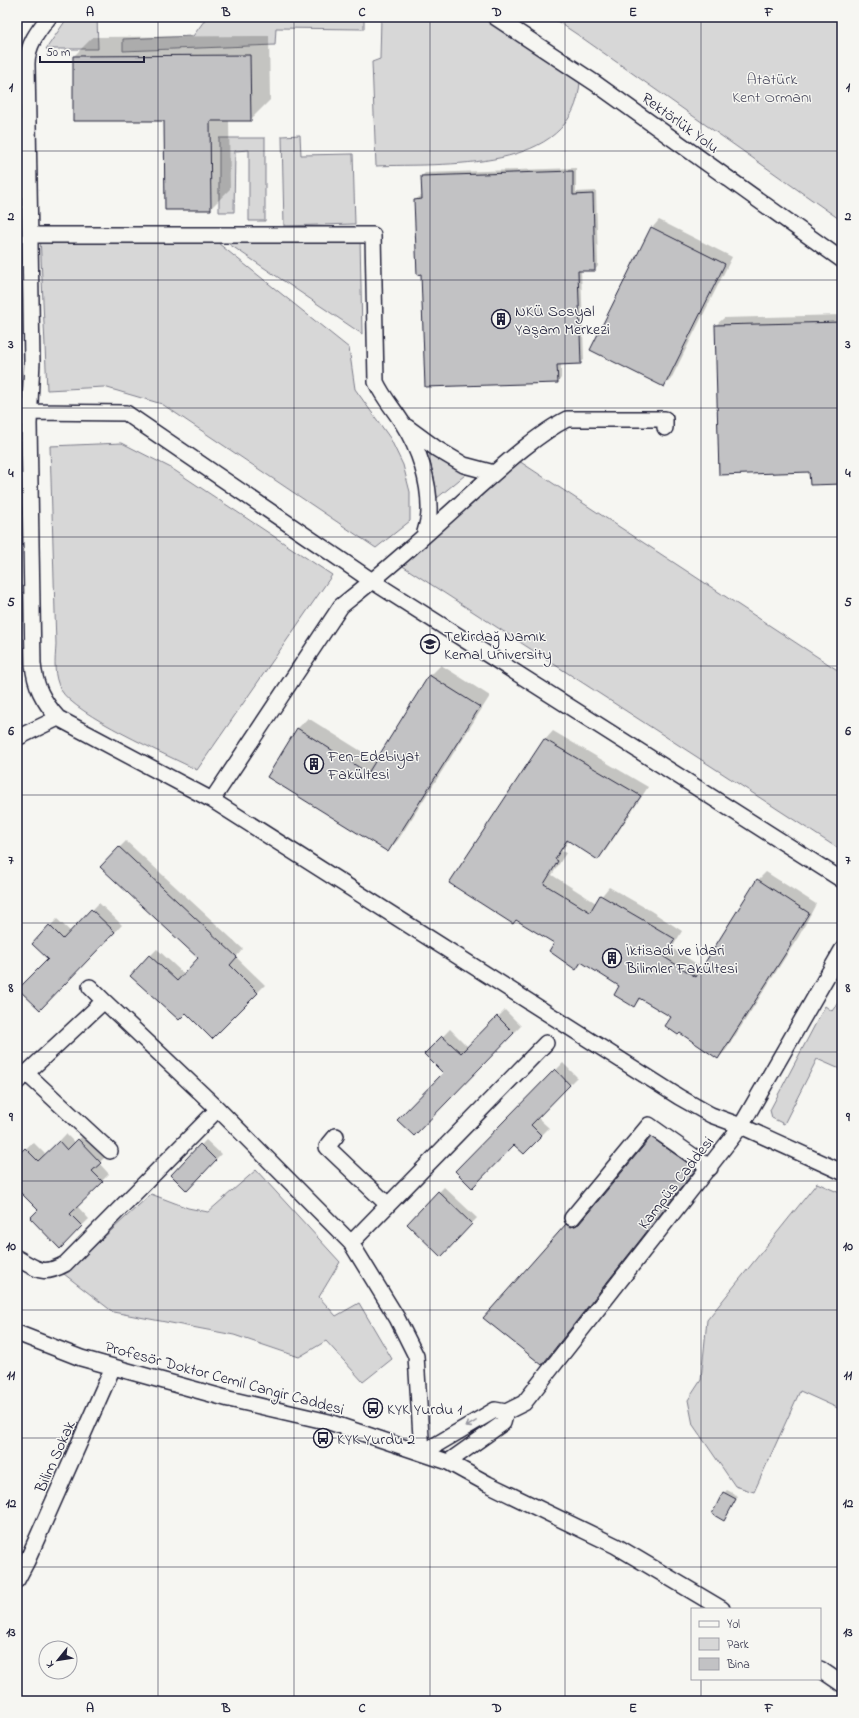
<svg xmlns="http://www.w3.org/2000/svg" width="859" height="1718" font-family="'Indie Flower',sans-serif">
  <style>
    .green { fill: #d7d7d7; stroke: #7c7c89 }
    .shadow { fill: #0003 }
    .building { fill: #c2c2c4; stroke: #22223b }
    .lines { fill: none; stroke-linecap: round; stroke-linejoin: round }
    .minor-casing { stroke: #22223b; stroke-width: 18 }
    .minor { stroke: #f6f6f2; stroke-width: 15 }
    .oneway { stroke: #9797a0 }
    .grid { fill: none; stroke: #22223b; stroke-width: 1; stroke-opacity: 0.55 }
    .labels { text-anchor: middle; stroke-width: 3; stroke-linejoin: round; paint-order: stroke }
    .park-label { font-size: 16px; fill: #4f4f62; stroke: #f6f6f2 }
    .street-label { font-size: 16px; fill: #22223b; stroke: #f6f6f2 }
    .poi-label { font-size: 16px; fill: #22223b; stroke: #f6f6f2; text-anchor: start }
    .neatline { fill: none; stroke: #22223b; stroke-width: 1.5 }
    .grid-label { font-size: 13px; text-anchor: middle; font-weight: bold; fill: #22223b }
  </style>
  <rect width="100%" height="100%" fill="#f6f6f2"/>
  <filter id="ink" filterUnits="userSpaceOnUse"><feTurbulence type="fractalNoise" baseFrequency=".025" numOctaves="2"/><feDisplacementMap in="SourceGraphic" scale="8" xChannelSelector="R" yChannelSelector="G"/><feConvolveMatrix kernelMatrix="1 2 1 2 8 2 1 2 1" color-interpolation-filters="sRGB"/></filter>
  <g filter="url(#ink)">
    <path class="green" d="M68 17H97L98 49H46Z
      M207 17H364V29L276 28 275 45 123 51V39L193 36Z
      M381 17H485L580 81C575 175 442 163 376 166L372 62 380 59Z
      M551 17H842V221L581 37Z
      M300 135 301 155 353 154 355 224 284 226 282 136Z
      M219 138H265V221H249V150L235 151 234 212H219Z
      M40 235H208L349 348 355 389 390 438 403 465 410 492V521L376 548 162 404 104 387 47 390Z
      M360 238 362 334 223 240Z
      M122 443 171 468 332 575 197 770C167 755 75 715 61 690 53 675 55 661 56 645L50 446Z
      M425 446 470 471 437 498 434 477Z
      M519 461 842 673V851L401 565Z
      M842 997V1070L817 1059 784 1124 772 1118 770 1110 825 1006 832 1011Z
      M256 1170 340 1262 319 1297 336 1316 359 1303 392 1359 363 1382 326 1341 299 1357 234 1335 113 1312 64 1274 151 1194 188 1208 208 1212Z
      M817 1183 842 1194V1410L800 1391 754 1492 735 1486 693 1425 688 1400 701 1380 707 1320Z"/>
    <path class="shadow" d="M269 36 270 100 250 120H229L230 189 210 209 165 120 74 56 93 37Z
      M576 168V192L596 191 598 266 595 270H581L584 360 580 363 561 364V378L558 382 422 273 415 200 419 197 422 196V176L425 173Z
      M659 220 732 257 671 379 664 386 652 228Z
      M842 315V483L810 471 716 325 724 318Z
      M441 665 490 696 398 840 387 851 297 729 308 718 377 761 430 676Z
      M553 731 648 787 606 850 598 858 569 840 562 851 566 853 552 875 596 903 609 887 651 911 682 931 672 948 703 968 758 880 766 872 816 904 799 936 726 1050 718 1058 672 1017 641 998 634 1006 621 986 583 962 576 969 561 960 562 958 555 942 517 919 513 923 545 740Z
      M126 841 243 949 236 957 265 985 212 1038 150 956 157 949 184 974 199 958 119 848Z
      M99 903 122 925 40 1009 49 959 33 944 57 919 71 932Z
      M505 1010 521 1026 414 1134 445 1073 426 1054 450 1029 468 1047Z
      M563 1063 577 1077 537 1117 549 1128 524 1153 514 1143 456 1171Z
      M659 1131 702 1161 542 1364 566 1225 574 1218 579 1220 585 1218Z
      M86 1133 107 1155 99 1163 109 1174 77 1206 89 1219 60 1247 39 1210 17 1188V1157L33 1142 46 1155 66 1134 75 1143Z
      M206 1140 221 1154 187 1189 172 1175Z
      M444 1187 477 1218 441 1255 408 1224Z
      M727 1490 738 1496 724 1520V1493Z"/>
    <path class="building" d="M250 55 251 121H210L211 210H165L164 121H73V56Z
      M573 171V195L593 194 595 271H578L581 364 557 365 558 383 425 387 421 274 417 275 414 200 422 199 421 176Z
      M651 227 725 264 664 387 590 350Z
      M842 322V484L810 485 809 472 719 475 715 325Z
      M429 675 480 707 388 852 267 777 297 728 368 773Z
      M544 739 641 796 598 860 567 840 555 859 558 861 544 884 590 912 600 895 643 920 675 939 664 957 696 977 757 879 809 913 790 944 791 945 718 1059 680 1033 678 1035 665 1026 671 1017 639 998 634 1007 614 995 619 986 581 962 576 970 549 951 554 943 516 920 513 924 449 883Z
      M119 847 237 957 230 965 258 993 212 1039 186 1013 179 1020 130 976 149 955 177 981 198 958 100 867Z
      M91 909 115 932 40 1010 18 989 48 959 32 944 49 925 63 939Z
      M497 1016 514 1033 414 1136 397 1120 443 1073 424 1054 442 1036 461 1053Z
      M555 1069 570 1085 531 1125 542 1136 524 1154 514 1145 472 1188 455 1171Z
      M651 1137 696 1169 542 1365 483 1318 566 1224 571 1227 579 1224Z
      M78 1139 101 1163 92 1171 103 1182 70 1214 82 1226 60 1249 30 1218 38 1210 17 1189V1156L25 1148 38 1161 59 1141 67 1150Z
      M200 1144 216 1160 187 1191 171 1175Z
      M438 1191 472 1224 441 1257 407 1224Z
      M723 1492 736 1499 724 1521 712 1514Z"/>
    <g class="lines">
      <defs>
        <path id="minor" d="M49 17C38 31 27 45 27 64L32 361 29 424 33 664C35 686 43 701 58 718L212 800 679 1097 711 1115 741 1126 842 1172
          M495 17 595 83 842 260
          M30 235H373L376 382C384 399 394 409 403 424 419 449 430 482 429 512 429 520 426 528 424 536
          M30 412 126 413 372 581 842 880
          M407 427 437 449 464 465 494 473
          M17 738 58 718
          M212 800 341 606C387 570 430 531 473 492 499 469 537 434 567 419H665V428
          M90 987 104 1001
          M26 1073 110 1151
          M17 1082 104 1001 218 1109 351 1243 397 1318 416 1356 422 1453
          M336 1136 327 1147 388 1205
          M572 1218 649 1125 710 1168
          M351 1243 546 1043
          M17 1258C38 1270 43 1276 65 1264L218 1109
          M17 1333 81 1358 229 1399 329 1422 448 1462 488 1484 616 1546 722 1609
          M506 1412 524 1403 741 1126 842 950
          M422 1453 495 1410 506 1412
          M448 1462 503 1423 506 1412
          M17 1580 27 1561 113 1367
          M820 1669 842 1684"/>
      </defs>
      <use href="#minor" class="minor-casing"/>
      <use href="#minor" class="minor"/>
    </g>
    <defs><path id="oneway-shaft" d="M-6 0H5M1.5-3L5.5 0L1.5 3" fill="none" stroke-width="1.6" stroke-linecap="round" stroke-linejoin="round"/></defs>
    <use class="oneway" href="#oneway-shaft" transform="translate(471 1424) rotate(149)"/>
  </g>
  <path class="grid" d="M158 17V1701M294 17V1701M430 17V1701M565 17V1701M701 17V1609M17 151H842M17 280H842M17 408H842M17 537H842M17 666H842M17 795H842M17 923H842M17 1052H842M17 1181H842M17 1310H842M17 1438H842M17 1567H842M701 1679V1701"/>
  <defs>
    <symbol id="building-ring" viewBox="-11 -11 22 22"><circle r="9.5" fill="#f6f6f2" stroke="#22223b" stroke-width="1.5"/><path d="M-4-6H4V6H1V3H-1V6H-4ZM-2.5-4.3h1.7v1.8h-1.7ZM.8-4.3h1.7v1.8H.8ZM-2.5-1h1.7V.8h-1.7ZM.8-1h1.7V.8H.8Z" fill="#22223b"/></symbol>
    <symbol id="university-ring" viewBox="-11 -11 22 22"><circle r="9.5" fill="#f6f6f2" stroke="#22223b" stroke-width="1.5"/><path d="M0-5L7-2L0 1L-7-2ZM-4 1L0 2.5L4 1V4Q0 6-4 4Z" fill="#22223b"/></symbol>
    <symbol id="bus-ring" viewBox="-11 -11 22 22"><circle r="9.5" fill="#f6f6f2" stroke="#22223b" stroke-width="1.5"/><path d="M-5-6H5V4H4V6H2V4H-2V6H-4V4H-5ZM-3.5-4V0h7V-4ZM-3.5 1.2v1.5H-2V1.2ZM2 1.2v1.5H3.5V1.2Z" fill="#22223b"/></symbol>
  </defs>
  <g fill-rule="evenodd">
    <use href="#building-ring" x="490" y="308" width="22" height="22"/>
    <use href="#university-ring" x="419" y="633" width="22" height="22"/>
    <use href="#building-ring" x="303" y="753" width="22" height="22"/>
    <use href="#building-ring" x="601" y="947" width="22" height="22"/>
    <use href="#bus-ring" x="362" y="1397" width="22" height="22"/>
    <use href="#bus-ring" x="312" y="1427" width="22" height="22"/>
  </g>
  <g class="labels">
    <g class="park-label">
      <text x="772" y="84">Atatürk<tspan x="772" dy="18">Kent Ormanı</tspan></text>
    </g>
    <g class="street-label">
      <text transform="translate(681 122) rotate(36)" y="6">Rektörlük Yolu</text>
      <text transform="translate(675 1182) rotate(-52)" y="6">Kampüs Caddesi</text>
      <text transform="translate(225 1377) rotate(15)" y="6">Profesör Doktor Cemil Cangir Caddesi</text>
      <text transform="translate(54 1456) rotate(-66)" y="6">Bilim Sokak</text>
    </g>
    <g class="poi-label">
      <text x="515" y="316">NKÜ Sosyal<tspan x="515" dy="18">Yaşam Merkezi</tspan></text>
      <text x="444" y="641">Tekirdağ Namık<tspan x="444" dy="18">Kemal University</tspan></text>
      <text x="328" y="761">Fen-Edebiyat<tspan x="328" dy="18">Fakültesi</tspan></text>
      <text x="626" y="955">İktisadi ve İdari<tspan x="626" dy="18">Bilimler Fakültesi</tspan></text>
      <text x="387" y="1414">KYK Yurdu 1</text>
      <text x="337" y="1444">KYK Yurdu 2</text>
    </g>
  </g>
  <rect width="859" height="1718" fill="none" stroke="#f6f6f2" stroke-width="44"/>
  <rect x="691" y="1608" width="130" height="72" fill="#f6f6f2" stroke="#a1a1a9"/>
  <rect x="699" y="1621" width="20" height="6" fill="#f6f6f2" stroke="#a1a1a9"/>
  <text x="727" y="1628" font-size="12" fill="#22223b">Yol</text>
  <rect x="699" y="1638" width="20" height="12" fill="#d7d7d7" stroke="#a1a1a9"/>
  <text x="727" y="1648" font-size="12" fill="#22223b">Park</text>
  <rect x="699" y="1658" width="20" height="12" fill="#c2c2c4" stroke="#a1a1a9"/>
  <text x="727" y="1668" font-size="12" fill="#22223b">Bina</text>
  <g transform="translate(58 1660) rotate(240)"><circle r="19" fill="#f6f6f2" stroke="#a1a1a9"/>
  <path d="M0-3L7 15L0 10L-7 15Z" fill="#22223b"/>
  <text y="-6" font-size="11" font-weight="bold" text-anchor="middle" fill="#22223b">K</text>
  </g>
  <path d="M40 56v6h104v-6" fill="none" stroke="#22223b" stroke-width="2"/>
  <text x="46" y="56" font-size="12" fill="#22223b" stroke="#f6f6f2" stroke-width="3" paint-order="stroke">50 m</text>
  <rect x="22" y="22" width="815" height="1674" class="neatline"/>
  <g class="grid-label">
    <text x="90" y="16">A</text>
    <text x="226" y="16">B</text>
    <text x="362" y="16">C</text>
    <text x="497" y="16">D</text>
    <text x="633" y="16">E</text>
    <text x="769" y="16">F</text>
    <text x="11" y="91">1</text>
    <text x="848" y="91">1</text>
    <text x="11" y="220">2</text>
    <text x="848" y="220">2</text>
    <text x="11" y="348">3</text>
    <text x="848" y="348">3</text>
    <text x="11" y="477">4</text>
    <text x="848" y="477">4</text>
    <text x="11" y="606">5</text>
    <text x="848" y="606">5</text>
    <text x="11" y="735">6</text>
    <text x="848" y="735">6</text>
    <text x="11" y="864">7</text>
    <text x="848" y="864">7</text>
    <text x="11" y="992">8</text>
    <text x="848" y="992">8</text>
    <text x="11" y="1121">9</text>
    <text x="848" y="1121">9</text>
    <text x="11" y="1250">10</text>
    <text x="848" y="1250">10</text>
    <text x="11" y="1379">11</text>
    <text x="848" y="1379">11</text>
    <text x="11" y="1507">12</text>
    <text x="848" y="1507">12</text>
    <text x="11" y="1636">13</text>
    <text x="848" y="1636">13</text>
    <text x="90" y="1712">A</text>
    <text x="226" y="1712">B</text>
    <text x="362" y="1712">C</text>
    <text x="497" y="1712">D</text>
    <text x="633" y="1712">E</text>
    <text x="769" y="1712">F</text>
  </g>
</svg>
